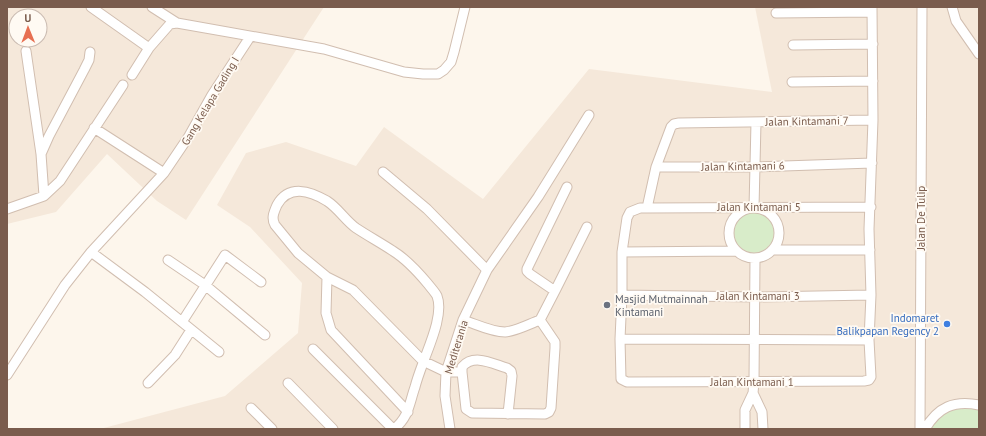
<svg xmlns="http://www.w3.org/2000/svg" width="986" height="436" font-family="'PT Sans',sans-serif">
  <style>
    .residential { fill: #f5e8da; fill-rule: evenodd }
    .green { fill: #d8ecc9 }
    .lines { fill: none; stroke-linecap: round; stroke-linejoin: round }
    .minor-casing { stroke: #d1beb0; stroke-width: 11 }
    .minor { stroke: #fff; stroke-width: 9 }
    .worship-dot { fill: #6b7280; stroke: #fffaf3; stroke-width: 1.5 }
    .shop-dot { fill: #3f7fe0; stroke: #fffaf3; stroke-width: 1.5 }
    .labels { text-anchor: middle; stroke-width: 3.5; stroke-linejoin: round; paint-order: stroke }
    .street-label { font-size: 11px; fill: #7a5c4d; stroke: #fffaf3 }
    .worship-label { font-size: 11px; fill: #5b616d; stroke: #fffaf3; text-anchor: start }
    .shop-label { font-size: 11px; fill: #366cbe; stroke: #fffaf3; text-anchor: end }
  </style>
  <rect width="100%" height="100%" fill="#fdf6ec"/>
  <path class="residential" d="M7 7H324L186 220 157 201 107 154 56 212 7 224ZM16 16H40V40H16Z
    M755 7H979V429H100L225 396 298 333 302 283 250 227 217 205 246 153 286 142 356 166 384 127 483 199 589 69 772 92Z"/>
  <path class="green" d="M732 232a22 22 0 1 1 44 0a22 22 0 1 1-44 0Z
    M961 406 979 408V429H928L948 409Z"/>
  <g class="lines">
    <defs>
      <path id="minor" d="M91 7 149 48
        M152 7 177 23
        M952 7 956 21 979 54
        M776 13 872 12
        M793 45 873 44
        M26 51 41 154 44 196
        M132 75 149 48 170 24 177 23 324 49 404 72 423 74H438L444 70 451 62 454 52 465 7
        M792 82 873 81
        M94 128 164 173
        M41 154 49 136 84 70 89 60 90 52
        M656 167H754L872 163
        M383 172 427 209 487 270 538 197 589 115
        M871 207 647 208H640L630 212 627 218 622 252V295L620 339 621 379 627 382 864 381 869 380 871 377 869 340 871 295 869 229 873 120 872 7
        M647 208 656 167 671 127 674 124 679 123 873 120
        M754 208 756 122
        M729 233a25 25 0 1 1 50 0a25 25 0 1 1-50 0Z
        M7 209 44 196 60 181 123 85
        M772 250H870
        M91 252 145 292 219 352
        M622 252 737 251
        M168 260 205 285 265 335
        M327 277 326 313 331 330 408 412
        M555 291 587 227
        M622 295 755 297 871 295
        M463 320C476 324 491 332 505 332 517 331 529 324 540 320L555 291 530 274 527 271V269L567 187
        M182 322 225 255 261 282
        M620 339 869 340
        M313 349 393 429
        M7 375 65 285 91 252 164 173 189 136 212 95 250 37
        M148 383 175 355 191 330
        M288 383 333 429
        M753 393 762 412 763 429
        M251 408 272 429
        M508 414 512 376 511 371 507 368C493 364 474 353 462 367V372L466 409 472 413 545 414 549 412 551 408 555 348V342L540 320
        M394 429C409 417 409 404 415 387 417 379 420 371 423 363 429 346 444 314 437 296 435 292 431 288 428 284 418 272 406 259 393 251 381 243 368 236 356 228 346 221 338 208 327 201 310 191 289 184 277 205 274 212 271 218 275 225L298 253 327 277 353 290 423 361 446 372H462
        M450 429 445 396 446 372 463 320 487 270
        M745 429V410L753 393 754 382 755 258
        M920 429 922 7
        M925 429C938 407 954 400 979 405"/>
    </defs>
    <use href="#minor" class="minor-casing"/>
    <use href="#minor" class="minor"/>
  </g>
  <circle class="worship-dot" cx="607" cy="305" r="4"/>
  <circle class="shop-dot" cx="947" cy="324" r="4"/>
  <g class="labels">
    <g class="street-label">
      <text transform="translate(210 101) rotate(-59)" y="4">Gang Kelapa Gading I</text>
      <text transform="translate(807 121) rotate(-1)" y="4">Jalan Kintamani 7</text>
      <text transform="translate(743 166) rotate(-1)" y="4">Jalan Kintamani 6</text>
      <text x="759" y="211">Jalan Kintamani 5</text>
      <text transform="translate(921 218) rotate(-90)" y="4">Jalan De Tulip</text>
      <text x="758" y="300">Jalan Kintamani 3</text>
      <text transform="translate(456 347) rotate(-73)" y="4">Mediterania</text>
      <text x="752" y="386">Jalan Kintamani 1</text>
    </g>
    <g class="worship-label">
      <text x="615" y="303">Masjid Mutmainnah<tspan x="615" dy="13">Kintamani</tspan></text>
    </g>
    <g class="shop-label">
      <text x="939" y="322">Indomaret<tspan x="939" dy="13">Balikpapan Regency 2</tspan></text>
    </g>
  </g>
  <rect width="986" height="436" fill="none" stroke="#7a5c4d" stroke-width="16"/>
  <g transform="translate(28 28) rotate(359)"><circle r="19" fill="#fffaf3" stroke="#cabbb1"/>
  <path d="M0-3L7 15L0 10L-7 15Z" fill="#e76f51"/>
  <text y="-6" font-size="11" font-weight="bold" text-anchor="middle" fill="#7a5c4d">U</text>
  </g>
</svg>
